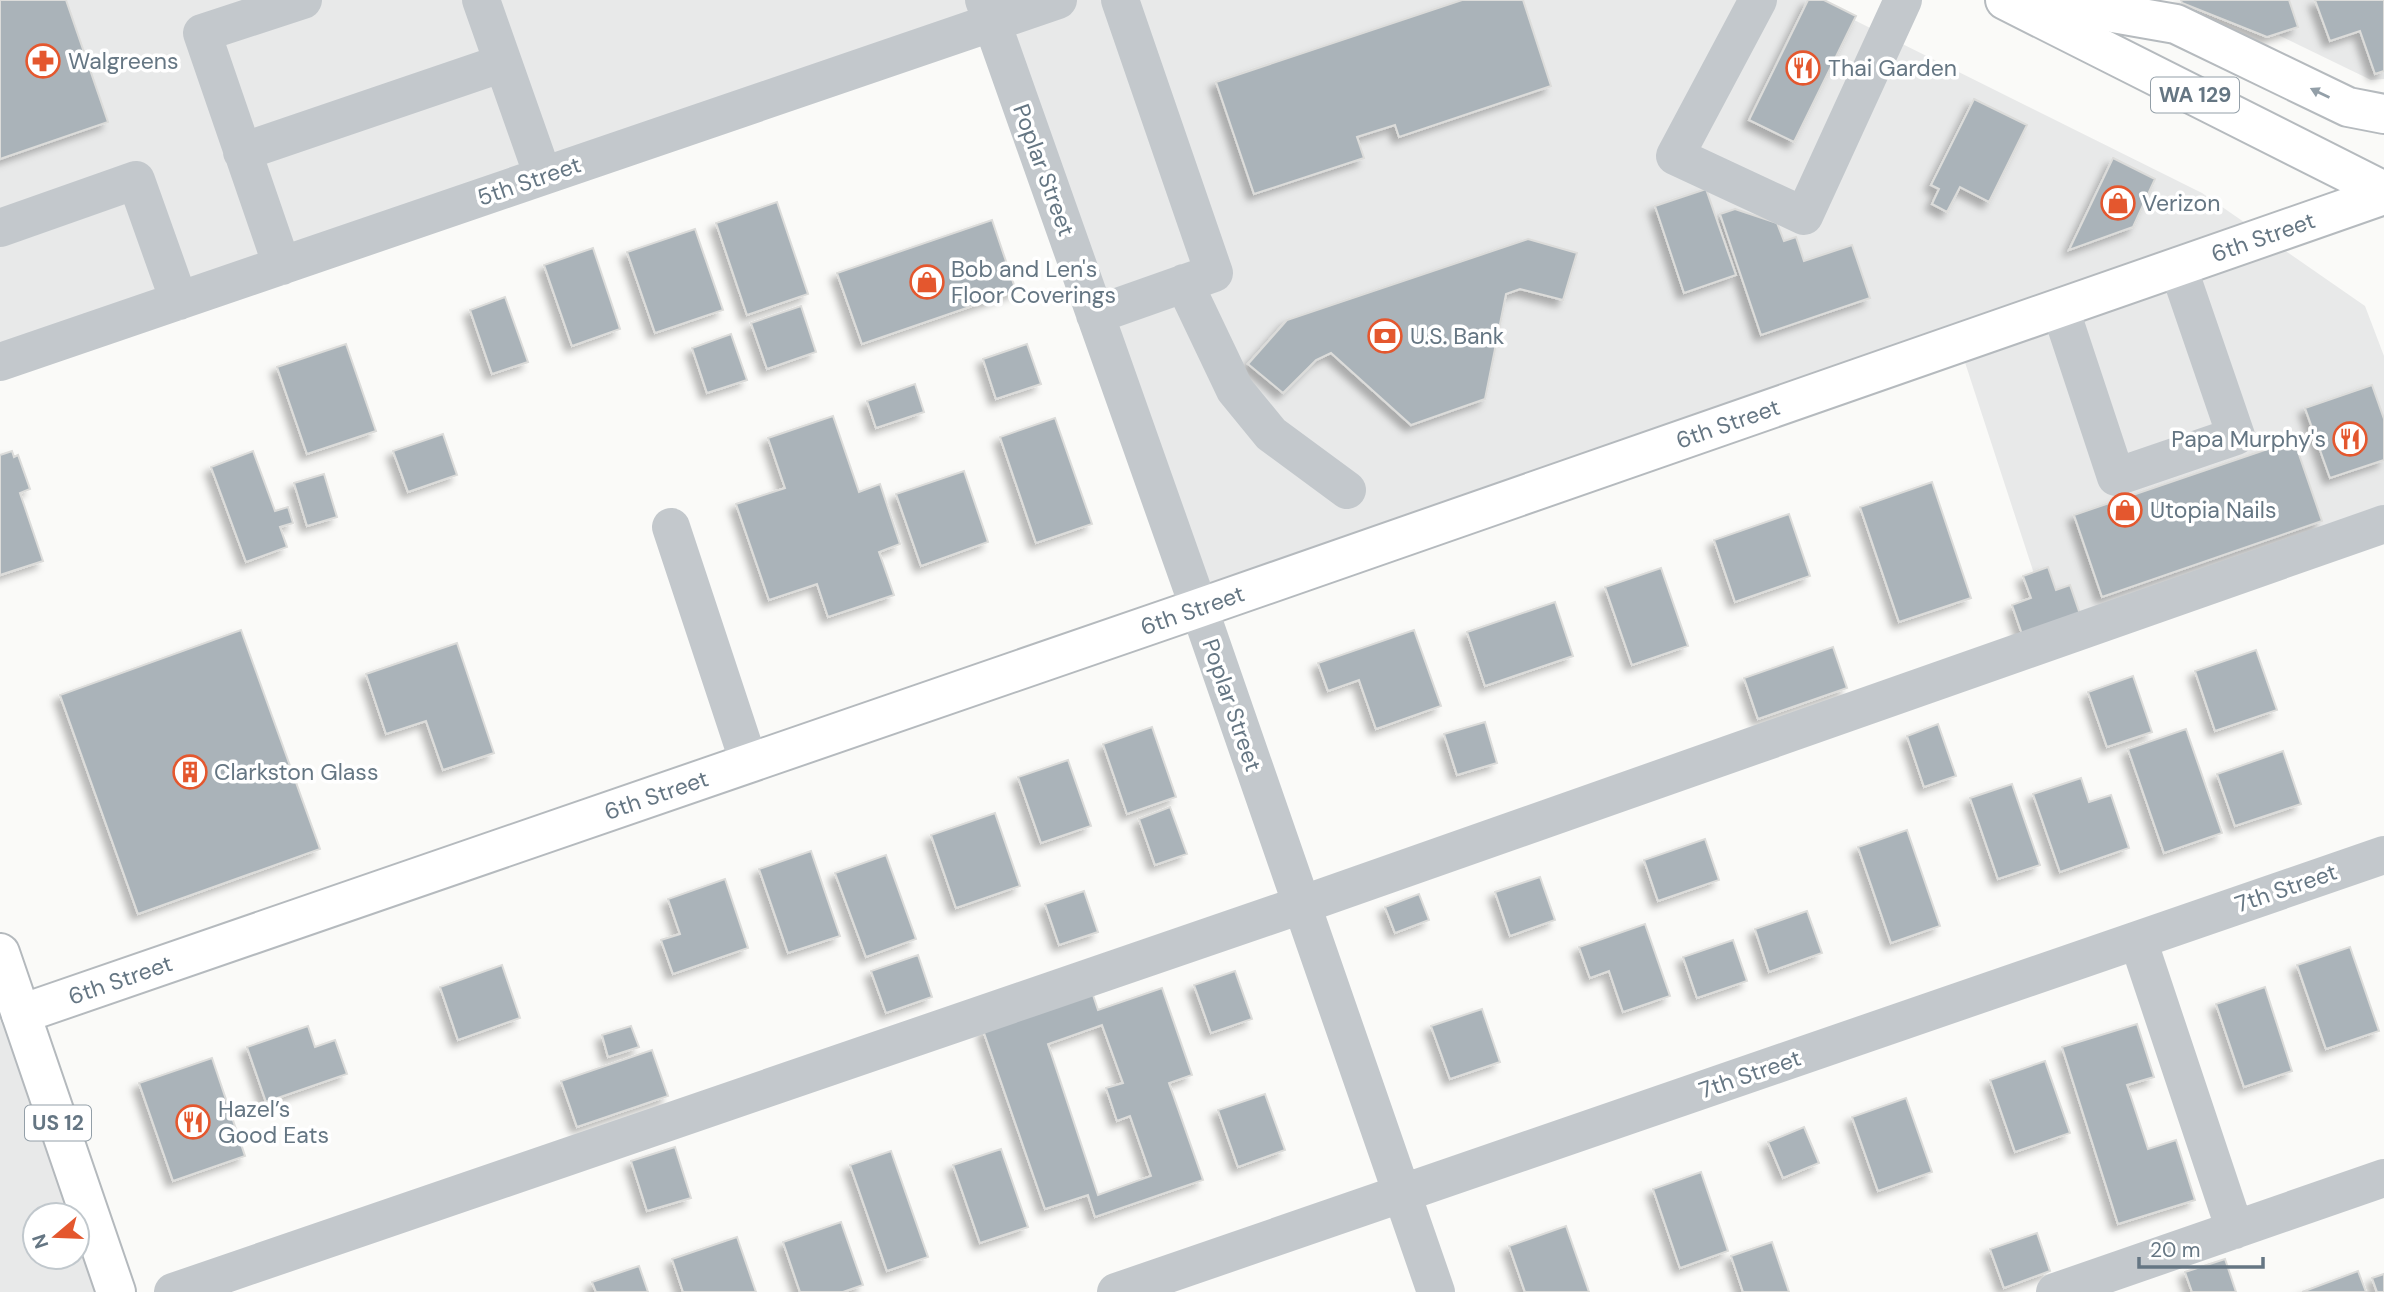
<svg xmlns="http://www.w3.org/2000/svg" width="2384" height="1292" font-family="'DM Sans',sans-serif">
  <style>
    .built { fill: #e8e9e9; fill-rule: evenodd }
    .building { fill: #aab3b9; stroke: #dcdcda; stroke-width: 2; fill-rule: evenodd; filter: url(#shadow) }
    .lines { fill: none; stroke-linecap: round; stroke-linejoin: round }
    .major-casing { stroke: #b5babe; stroke-width: 42 }
    .highway-casing { stroke: #b4b9bd; stroke-width: 42 }
    .minor { stroke: #c3c8cc; stroke-width: 38 }
    .major { stroke: #fff; stroke-width: 38 }
    .highway { stroke: #fff; stroke-width: 38 }
    .oneway { fill: #939fa8 }
    .labels { text-anchor: middle; stroke-width: 7; stroke-linejoin: round; paint-order: stroke }
    .shield { fill: #fff; stroke: #939fa8; stroke-width: 2 }
    .shield-label { font-size: 21px; font-weight: bold; fill: #657683 }
    .poi-label { font-size: 23px; fill: #657683; stroke: #fff; text-anchor: start }
    .street-label { font-size: 23px; fill: #657683; stroke: #fff }
  </style>
  <defs>
    <filter id="shadow"><feDropShadow dx="-6" dy="6" stdDeviation="3.5" flood-color="#0004"/></filter>
  </defs>
  <rect width="100%" height="100%" fill="#fafaf8"/>
  <path class="built" d="M0 0H1814L2202 193 2365 306 2384 356V522L2053 632 1959 344 1199 608 991 23 0 362Z
    M2206 0H2384V79L2371 80Z
    M0 954 116 1292H0ZM35 1215H77V1257H35Z"/>
  <path class="building" d="M0 0H66L108 122 0 159Z
    M1462 0H1523L1551 86 1399 137 1395 125 1357 137 1364 158 1254 194 1216 82Z
    M1808 0H1824L1856 16 1794 142 1749 120Z
    M2181 0H2289L2298 27 2267 37 2182 3Z
    M2315 0H2384V71L2375 74 2360 31 2330 41Z
    M1974 99 2027 125 1989 202 1960 187 1947 212 1932 204 1939 189 1931 185Z
    M2113 158 2155 179 2133 227 2069 250Z
    M1706 189 1736 275 1684 293 1655 206Z
    M777 202 808 294 747 315 716 223Z
    M1735 209 1777 223 1784 241 1796 237 1804 261 1852 245 1870 298 1761 335 1720 214Z
    M992 220 1016 291 862 344 837 273Z
    M695 229 723 310 655 333 627 252Z
    M1528 239 1577 253 1563 300 1520 289 1506 294 1485 399 1411 425 1331 353 1316 360 1283 393 1248 364 1287 320Z
    M593 248 620 329 572 346 544 265Z
    M505 297 528 362 492 374 470 310Z
    M801 306 816 352 767 369 751 323Z
    M731 334 747 380 707 393 692 348Z
    M346 344 376 431 307 454 277 367Z
    M1027 344 1041 384 996 399 983 359Z
    M915 384 924 412 876 428 867 401Z
    M2372 385 2384 419V460L2330 478 2305 408Z
    M833 416 859 492 880 484 900 544 879 552 894 595 828 617 817 584 769 600 736 504 785 488 768 438Z
    M1055 418 1092 524 1036 543 1000 437Z
    M443 434 457 475 408 492 393 451Z
    M2294 440 2322 521 2102 597 2074 515Z
    M12 451 14 457 18 455 30 489 20 493 43 561 0 575V455Z
    M253 451 275 511 288 507 293 523 280 527 287 547 246 562 211 467Z
    M964 471 988 542 921 566 896 494Z
    M324 474 337 517 307 526 294 483Z
    M1932 482 1971 598 1899 622 1860 507Z
    M1789 514 1810 576 1735 602 1714 540Z
    M2048 567 2056 590 2070 585 2082 620 2024 640 2012 605 2031 598 2023 576Z
    M1661 568 1688 646 1632 665 1605 587Z
    M1555 602 1573 656 1485 686 1467 632Z
    M241 630 320 849 138 914 60 695Z
    M1414 630 1441 706 1376 729 1359 680 1328 691 1318 663Z
    M457 643 494 753 443 770 426 721 386 734 366 674Z
    M1833 647 1847 688 1758 719 1744 678Z
    M2256 650 2277 710 2215 731 2195 671Z
    M2133 676 2152 732 2107 747 2088 692Z
    M1485 722 1497 763 1457 775 1444 734Z
    M1938 724 1956 776 1924 787 1907 736Z
    M1152 727 1176 797 1127 814 1103 744Z
    M2186 729 2222 833 2164 853 2128 749Z
    M2283 751 2301 804 2235 826 2217 774Z
    M1068 760 1091 826 1041 843 1018 777Z
    M2081 778 2089 802 2111 795 2129 848 2060 872 2033 794Z
    M2012 784 2040 865 1998 879 1970 798Z
    M1170 807 1187 854 1155 865 1139 819Z
    M995 813 1020 886 956 908 931 835Z
    M1907 830 1940 926 1891 943 1858 847Z
    M1705 839 1719 880 1658 901 1644 860Z
    M811 851 840 936 788 953 759 869Z
    M886 855 916 939 866 957 835 873Z
    M1540 877 1555 920 1510 936 1495 892Z
    M725 879 748 948 673 974 661 940 680 934 668 899Z
    M1084 891 1098 932 1059 945 1045 904Z
    M1419 894 1429 920 1395 933 1385 907Z
    M1807 911 1822 953 1769 972 1755 929Z
    M1645 924 1670 996 1623 1012 1609 971 1590 978 1579 947Z
    M1733 940 1747 981 1697 998 1683 957Z
    M2350 947 2379 1031 2326 1049 2297 965Z
    M918 955 932 997 886 1013 871 971Z
    M502 965 520 1018 458 1040 440 987Z
    M1235 971 1252 1019 1211 1033 1194 985Z
    M2265 987 2292 1071 2244 1087 2216 1004Z
    M1162 988 1192 1075 1169 1083 1203 1180 1095 1217 1088 1195 1045 1209 983 1030 1092 992 1098 1010ZM1102 1025 1123 1083 1106 1088 1117 1121 1130 1116 1151 1176 1098 1195 1048 1044Z
    M1482 1009 1500 1062 1450 1079 1431 1026Z
    M2137 1024 2154 1077 2127 1085 2148 1149 2176 1140 2195 1200 2118 1224 2062 1047Z
    M308 1026 315 1047 335 1040 347 1074 266 1102 247 1047Z
    M631 1026 639 1047 608 1057 602 1035Z
    M652 1050 668 1096 577 1127 561 1081Z
    M212 1058 245 1156 173 1181 139 1083Z
    M2045 1061 2070 1133 2015 1152 1990 1080Z
    M1265 1094 1285 1150 1238 1167 1218 1110Z
    M1906 1098 1932 1172 1878 1191 1852 1117Z
    M1804 1127 1819 1163 1783 1178 1768 1142Z
    M675 1147 691 1198 647 1211 631 1161Z
    M1001 1149 1028 1227 980 1243 953 1165Z
    M891 1151 928 1257 887 1271 850 1165Z
    M1701 1172 1728 1251 1680 1268 1653 1189Z
    M841 1222 863 1285 843 1292H800L783 1242Z
    M1566 1226 1589 1292H1525L1509 1246Z
    M2037 1233 2050 1271 2004 1288 1990 1249Z
    M737 1237 756 1292H683L672 1259Z
    M1772 1242 1789 1292H1743L1731 1256Z
    M2225 1259 2236 1292H2192L2185 1272Z
    M639 1266 648 1292H596L592 1282Z
    M2358 1271 2366 1292H2302Z
    M2384 1274V1292H2377L2372 1278Z"/>
  <g class="lines">
    <defs>
      <g id="major">
        <path d="M2005 0 2384 191"/>
        <path d="M2039 0 2176 24 2348 107 2384 114"/>
        <path id="s1" d="M21 1014 1199 608 2384 195"/>
      </g>
      <path id="highway" d="M0 953 116 1292"/>
    </defs>
    <use href="#major" class="major-casing"/>
    <use href="#highway" class="highway-casing"/>
    <path class="minor" d="M481 0 543 176
      M984 0 1199 608 1436 1292
      M1758 0 1675 156 1804 216 1903 0
      M242 152 503 63
      M0 228 136 180 179 301
      M282 266 202 33 303 0
      M1184 283 1235 390 1271 434 1347 490
      M2060 308 2116 477 2236 436 2178 267
      M1095 315 1214 273 1120 0
      M0 362 1058 0
      M671 527 749 763
      M2138 940 2235 1230
      M173 1292 1301 905 2384 524
      M1116 1292 2384 855
      M2055 1292 2384 1178"/>
    <use href="#major" class="major"/>
    <use href="#highway" class="highway"/>
  </g>
  <defs><path id="oneway-solid" d="M-6-.8H1V-3.2L6.5 0L1 3.2V.8H-6Z" transform="scale(1.75)"/></defs>
  <use class="oneway" href="#oneway-solid" transform="translate(2320 93) rotate(-154)"/>
  <defs>
    <symbol id="pharmacy-ring" viewBox="-11 -11 22 22"><circle r="9.5" fill="#fff" stroke="#e4572e" stroke-width="1.5"/><path d="M-2-6h4v4h4v4h-4v4h-4v-4h-4v-4h4Z" fill="#e4572e"/></symbol>
    <symbol id="restaurant-ring" viewBox="-11 -11 22 22"><circle r="9.5" fill="#fff" stroke="#e4572e" stroke-width="1.5"/><path d="M-5-6h1v4h1v-4h1v4h1v-4h1v5L-1.5 .5V6h-2V.5L-5-1ZM5-6V6H3V1.5H1.5Q1.5-4 5-6Z" fill="#e4572e"/></symbol>
    <symbol id="shop-ring" viewBox="-11 -11 22 22"><circle r="9.5" fill="#fff" stroke="#e4572e" stroke-width="1.5"/><path d="M-5-2.5h2.3a2.7 3.5 0 0 1 5.4 0H5L5.5 6h-11ZM-1.5-2.5h3a1.5 2.3 0 0 0-3 0Z" fill="#e4572e"/></symbol>
    <symbol id="bank-ring" viewBox="-11 -11 22 22"><circle r="9.5" fill="#fff" stroke="#e4572e" stroke-width="1.5"/><path d="M-6-4H6V4H-6ZM0-2.3a2.3 2.3 0 1 0 0 4.6a2.3 2.3 0 1 0 0-4.6Z" fill="#e4572e"/></symbol>
    <symbol id="building-ring" viewBox="-11 -11 22 22"><circle r="9.5" fill="#fff" stroke="#e4572e" stroke-width="1.5"/><path d="M-4-6H4V6H1V3H-1V6H-4ZM-2.5-4.3h1.7v1.8h-1.7ZM.8-4.3h1.7v1.8H.8ZM-2.5-1h1.7V.8h-1.7ZM.8-1h1.7V.8H.8Z" fill="#e4572e"/></symbol>
  </defs>
  <g fill-rule="evenodd">
    <use href="#pharmacy-ring" x="24" y="42" width="38" height="38"/>
    <use href="#restaurant-ring" x="1784" y="49" width="38" height="38"/>
    <use href="#shop-ring" x="2099" y="184" width="38" height="38"/>
    <use href="#shop-ring" x="908" y="263" width="38" height="38"/>
    <use href="#bank-ring" x="1366" y="317" width="38" height="38"/>
    <use href="#restaurant-ring" x="2331" y="420" width="38" height="38"/>
    <use href="#shop-ring" x="2106" y="491" width="38" height="38"/>
    <use href="#building-ring" x="171" y="753" width="38" height="38"/>
    <use href="#restaurant-ring" x="174" y="1103" width="38" height="38"/>
  </g>
  <g class="labels">
    <g class="shield">
      <rect x="2151" y="77.5" width="88" height="35" rx="5"/>
      <rect x="25" y="1105.5" width="66" height="35" rx="5"/>
    </g>
    <g class="shield-label">
      <text x="2195" y="102">WA 129</text>
      <text x="58" y="1130">US 12</text>
    </g>
    <g class="poi-label">
      <text x="68" y="69">Walgreens</text>
      <text x="1828" y="76">Thai Garden</text>
      <text x="2142" y="211">Verizon</text>
      <text x="951" y="277">Bob and Len's<tspan x="951" dy="26">Floor Coverings</tspan></text>
      <text x="1410" y="344">U.S. Bank</text>
      <text x="2326" y="447" text-anchor="end">Papa Murphy's</text>
      <text x="2150" y="518">Utopia Nails</text>
      <text x="214" y="780">Clarkston Glass</text>
      <text x="218" y="1117">Hazel’s<tspan x="218" dy="26">Good Eats</tspan></text>
    </g>
    <g class="street-label">
      <text transform="translate(1044 170) rotate(70)" y="8">Poplar Street</text>
      <text transform="translate(529 181) rotate(-19)" y="8">5th Street</text>
      <text dy="8" stroke="none"><textPath href="#s1" startOffset="2373">6th Street</textPath></text>
      <text dy="8" stroke="none"><textPath href="#s1" startOffset="1806">6th Street</textPath></text>
      <text dy="8" stroke="none"><textPath href="#s1" startOffset="1239">6th Street</textPath></text>
      <text transform="translate(1232 705) rotate(71)" y="8">Poplar Street</text>
      <text dy="8" stroke="none"><textPath href="#s1" startOffset="672">6th Street</textPath></text>
      <text transform="translate(2286 888) rotate(-19)" y="8">7th Street</text>
      <text dy="8" stroke="none"><textPath href="#s1" startOffset="105">6th Street</textPath></text>
      <text transform="translate(1750 1074) rotate(-19)" y="8">7th Street</text>
    </g>
  </g>
  <g transform="translate(56 1236) rotate(251)"><circle r="33" fill="#ffffff" stroke="#c1c8cd" stroke-width="2"/>
  <path d="M0-5L12 26L0 18L-12 26Z" fill="#e4572e"/>
  <text y="-10" font-size="19" font-weight="bold" text-anchor="middle" fill="#657683">N</text>
  </g>
  <path d="M2139 1257v10h124v-10" fill="none" stroke="#657683" stroke-width="3.5"/>
  <text x="2150" y="1257" font-size="21" fill="#657683" stroke="#ffffff" stroke-width="5" paint-order="stroke">20 m</text>
</svg>
